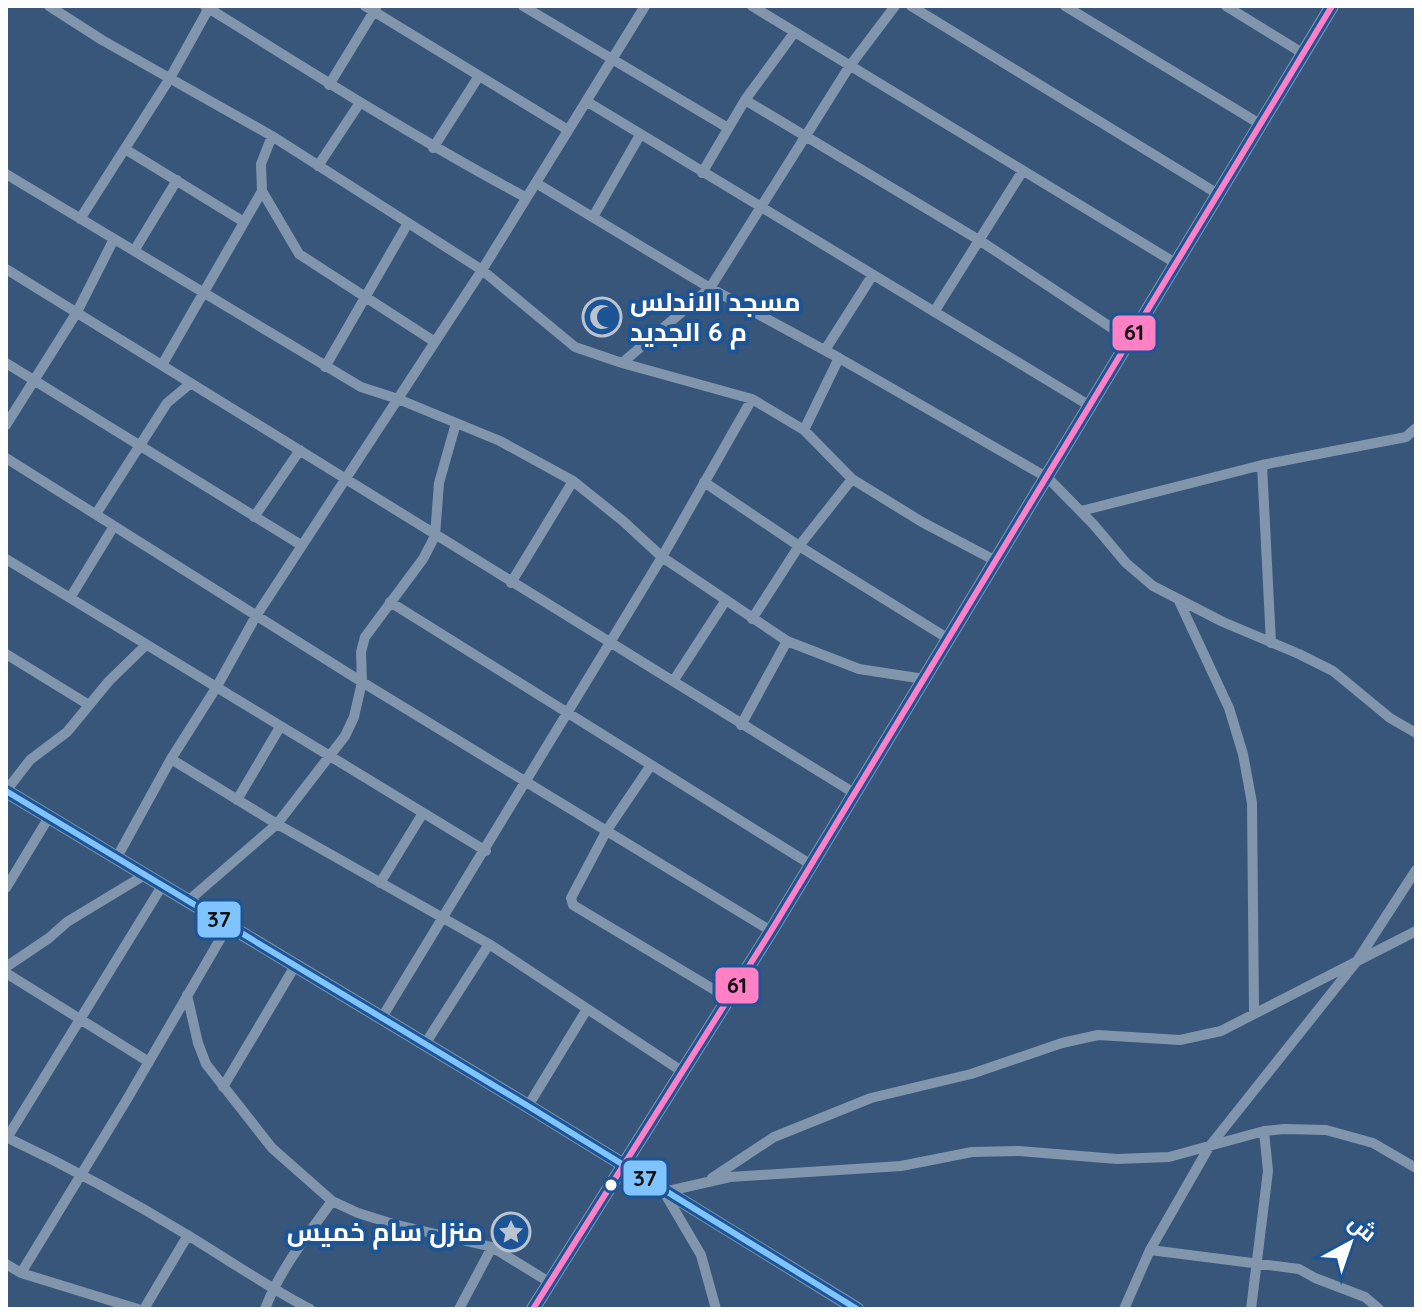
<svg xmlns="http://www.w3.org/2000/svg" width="1422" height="1315" font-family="Quicksand,Cairo,sans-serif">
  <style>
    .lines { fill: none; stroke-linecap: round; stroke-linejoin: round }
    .minor { stroke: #8196ad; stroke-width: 10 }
    .tertiary { stroke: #8196ad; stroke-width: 14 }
    .bus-1-casing { stroke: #1c5495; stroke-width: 12 }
    .bus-2-casing { stroke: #1c5495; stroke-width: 12 }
    .bus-1 { stroke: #80c4ff; stroke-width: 6 }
    .bus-2 { stroke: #ff80c5; stroke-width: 6 }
    .bus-dot { fill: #fff; stroke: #1c5495; stroke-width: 3 }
    .labels { text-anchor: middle; stroke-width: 8; stroke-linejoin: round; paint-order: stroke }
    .poi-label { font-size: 26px; font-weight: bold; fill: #fff; stroke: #1c5495; text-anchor: start }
    .line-badge { stroke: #1c5495; stroke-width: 3 }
    .pale-badge-label { font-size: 22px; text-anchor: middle; font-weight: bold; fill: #111 }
  </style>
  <rect width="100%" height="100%" fill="#37567a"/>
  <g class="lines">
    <path class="minor" d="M49 6 102 40 272 136 482 270 575 347 622 363 752 399 804 430 852 479 922 522 996 561
      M205 6C311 72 415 138 525 197
      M365 6 568 130
      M523 6 728 128
      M752 6 1177 264
      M911 6 1218 194
      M1065 6 1260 124
      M1226 6 1304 54
      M329 85 376 8
      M745 100 979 240 1130 340
      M586 101 1090 406
      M272 136 261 164 262 191 299 254 435 342
      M433 148 479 76
      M125 149 244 222
      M318 166 359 104
      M702 173 745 100 794 33
      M6 174 361 387 398 399 500 441 573 481 623 521 662 557 787 641 859 669 924 679
      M536 183 710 288 839 358 1048 478 1094 525 1126 563 1153 586 1223 622 1299 654 1333 671 1390 718 1416 733
      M593 217 640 135
      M80 219 170 78 210 6
      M134 251 177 180
      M6 269 854 793
      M934 312 1022 172
      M825 350 872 276
      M6 363 301 545
      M622 363 710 288 849 67 895 6
      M162 365 262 191
      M325 367 408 223
      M6 425 77 312 114 239
      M804 430 839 358
      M6 458 362 682 771 931
      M1262 465 1271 643
      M704 482 799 546 947 638
      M1081 511 1262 465 1406 437 1416 428
      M96 514 167 403 191 383
      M254 517 300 450
      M6 559 486 851
      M511 583 573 481
      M70 598 114 526
      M1179 601 1229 708 1243 754 1252 803 1254 1012
      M390 602 810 864
      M752 619 799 546 852 479
      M6 654 89 705
      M674 680 726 600
      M741 725 787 641
      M171 759 277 824 489 944 683 1072
      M651 765 607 830 571 898 573 905 728 998
      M6 791 30 760 67 732 109 681 146 645
      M237 800 280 727
      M116 859 171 759 216 688 256 616 482 270 645 6
      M380 883 423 813
      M6 888 49 817
      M188 901 277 824 345 736 354 717 362 682 361 652 365 637 423 559 435 536 439 483 456 423
      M6 967 49 938 67 922 143 876
      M6 973 149 1062
      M187 995 198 1043 206 1064 272 1148 332 1201 358 1213 393 1224 492 1247 549 1282
      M381 1019 662 557 752 399
      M425 1044 489 944
      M223 1087 295 966
      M528 1106 587 1009
      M6 1137C69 1167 130 1200 189 1236 230 1261 268 1287 310 1309
      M7 1138 162 886
      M712 1178 774 1137 871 1098 971 1074 1062 1043 1098 1035 1180 1040 1221 1031 1416 931
      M1150 1250 1299 1269 1315 1278 1365 1297 1379 1309
      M6 1264 21 1273 138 1309
      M21 1273 126 1101 229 924
      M144 1309 188 1235
      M265 1309C280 1269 307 1236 332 1201
      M459 1309 492 1247
      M716 1309 701 1255 664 1192 730 1177 901 1166 972 1152 1019 1151 1117 1159 1169 1157 1264 1131 1284 1129 1326 1130 1373 1143 1416 1168
      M1124 1309 1150 1250 1209 1147 1357 961 1416 870
      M1251 1309 1268 1171 1264 1131"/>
    <path class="tertiary" d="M6 791 528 1106 857 1309
      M533 1309 771 931 1332 6"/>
    <defs>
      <path id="bus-1" d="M6 791 528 1106 857 1309"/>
      <path id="bus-2" d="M533 1309 771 931 1332 6"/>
    </defs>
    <use href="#bus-1" class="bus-1-casing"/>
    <use href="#bus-2" class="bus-2-casing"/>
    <use href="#bus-1" class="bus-1"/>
    <use href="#bus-2" class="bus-2"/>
  </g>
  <defs>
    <symbol id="mosque-ring" viewBox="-11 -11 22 22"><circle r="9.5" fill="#1c5495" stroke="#b9c4d0" stroke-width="1.5"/><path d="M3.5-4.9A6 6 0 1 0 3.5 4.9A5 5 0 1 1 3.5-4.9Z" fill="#b9c4d0"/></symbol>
    <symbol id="sight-ring" viewBox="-11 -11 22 22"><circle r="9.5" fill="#1c5495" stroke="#b9c4d0" stroke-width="1.5"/><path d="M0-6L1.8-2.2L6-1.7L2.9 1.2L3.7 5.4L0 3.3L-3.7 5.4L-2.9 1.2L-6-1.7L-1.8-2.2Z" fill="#b9c4d0"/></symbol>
  </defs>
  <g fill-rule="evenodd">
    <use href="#mosque-ring" x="580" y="295" width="44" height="44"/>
    <use href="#sight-ring" x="489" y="1210" width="44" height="44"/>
  </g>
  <circle class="bus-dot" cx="611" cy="1185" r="7"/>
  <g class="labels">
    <g class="poi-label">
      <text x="630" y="311">مسجد الاندلس<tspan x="630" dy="30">م 6 الجديد</tspan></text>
      <text x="483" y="1241" text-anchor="end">منزل سام خميس</text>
    </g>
  </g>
  <g class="line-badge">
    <rect x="1111" y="314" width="46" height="38" rx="8" fill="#ff80c5"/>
    <rect x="196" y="900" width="46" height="39" rx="8" fill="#80c4ff"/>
    <rect x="714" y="966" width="46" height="39" rx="8" fill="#ff80c5"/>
    <rect x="622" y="1159" width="46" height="38" rx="8" fill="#80c4ff"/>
  </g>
  <g class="pale-badge-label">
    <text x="1134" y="340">61</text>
    <text x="219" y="927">37</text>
    <text x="737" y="993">61</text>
    <text x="645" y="1186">37</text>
  </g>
  <rect width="1422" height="1315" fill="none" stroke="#ffffff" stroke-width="16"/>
  <g transform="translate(1350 1243) rotate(40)" stroke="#1c5495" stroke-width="6" paint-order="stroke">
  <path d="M0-6L14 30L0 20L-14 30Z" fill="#ffffff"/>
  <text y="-12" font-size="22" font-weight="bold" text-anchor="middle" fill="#ffffff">ش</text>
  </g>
</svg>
